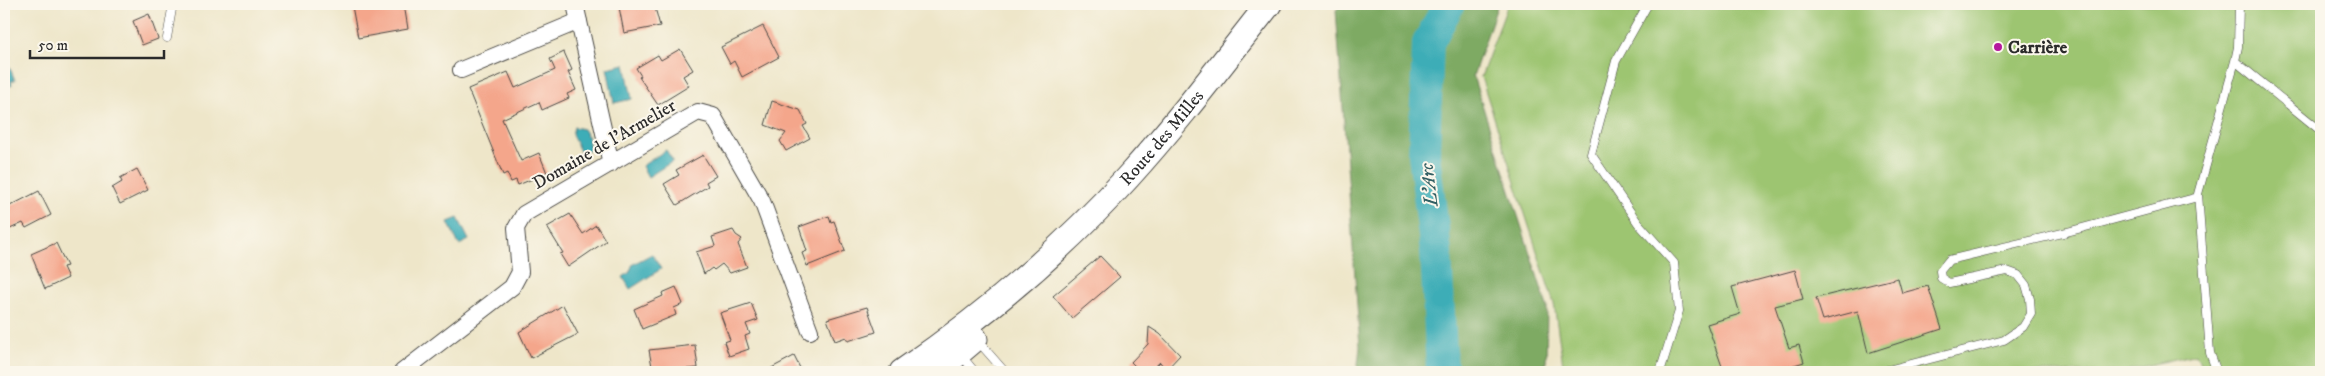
<svg xmlns="http://www.w3.org/2000/svg" width="2325" height="376" font-family="'IM FELL DW Pica',serif">
  <style>
    .green { fill: #9dc571; stroke: #64784e }
    .forest { fill: #7eaa63; stroke: #546a47 }
    .water { fill: #3dadb7; stroke: #346c71 }
    .lines { fill: none; stroke-linecap: round; stroke-linejoin: round }
    .river { stroke: #3dadb7; stroke-width: 32 }
    .building { fill: #f4a68b }
    .lane-casing { stroke: #484743; stroke-width: 9 }
    .street-casing { stroke: #484743; stroke-width: 18 }
    .primary-casing { stroke: #484743; stroke-width: 27 }
    .lane { stroke: #fff; stroke-width: 8 }
    .street { stroke: #fff; stroke-width: 16 }
    .primary { stroke: #fff; stroke-width: 25 }
    .poi-dot { fill: #b5179e; stroke: #fbf7ec; stroke-width: 2 }
    .labels { text-anchor: middle; stroke-width: 4; stroke-linejoin: round; paint-order: stroke }
    .poi-label { font-size: 18px; font-weight: bold; fill: #2b2b2b; stroke: #fbf7ec; text-anchor: start }
    .street-label { font-size: 18px; fill: #2b2b2b; stroke: #fbf7ec }
    .water-label { font-size: 19px; font-style: italic; fill: #325f63; stroke: #fbf7ec }
  </style>
  <rect width="100%" height="100%" fill="#fbf7ec"/>
  <filter id="ink" filterUnits="userSpaceOnUse"><feTurbulence type="fractalNoise" baseFrequency=".02" numOctaves="2"/><feDisplacementMap in="SourceGraphic" scale="10" xChannelSelector="R" yChannelSelector="G"/><feConvolveMatrix kernelMatrix="1 2 1 2 8 2 1 2 1" color-interpolation-filters="sRGB"/></filter>
  <filter id="wash" filterUnits="userSpaceOnUse"><feTurbulence type="fractalNoise" baseFrequency=".0096" numOctaves="4" result="noise"/><feDisplacementMap in="SourceGraphic" scale="20" xChannelSelector="R" yChannelSelector="G"/><feGaussianBlur stdDeviation="1.12" result="paint"/><feColorMatrix in="noise" values="0 0 0 0 0 0 0 0 0 0 0 0 0 0 0 0 0 1.4 0 .05"/><feComposite in="paint" operator="in"/></filter>
  <g filter="url(#wash)">
    <rect width="100%" height="100%" fill="#eee6c9"/>
    <path class="green" d="M1508 4H2321V372H2204L2196 354 2129 370V372H1564L1554 304 1481 77Z"/>
    <path class="forest" d="M1342 4H1498L1473 76 1547 306 1546 372H1357L1360 347 1336 10Z"/>
    <path class="water" d="M5 57 15 80 11 81 12 85 6 88 4 82Z
      M625 64 632 99 614 103 607 68Z
      M574 127 583 129 588 137 590 150 581 153 572 135Z
      M666 150 673 161 648 177 642 166Z
      M458 218 469 240 459 245 448 222Z
      M652 254 661 269 630 289 623 277 629 273 633 264Z"/>
    <g class="lines">
      <path class="river" d="M1442 372 1436 252 1424 155 1428 43 1449 4"/>
    </g>
    <g id="blocks">
      <path class="building" d="M365 4H404L408 29 358 38 352 6Z
        M634 4H654L660 26 624 33 619 7Z
        M149 14 158 39 142 45 133 21Z
        M763 26 779 57 742 77 734 61 730 64 721 47Z
        M680 49 693 70 683 76 689 86 658 105 639 77 641 76 636 68 658 55 661 60Z
        M564 52 572 70 568 72 576 90 567 94 569 98 542 110 539 102 502 119 521 161 539 153 547 173 518 185 516 180 511 182 507 173 503 175 468 89 508 72 515 88 555 70 550 59Z
        M772 101 800 110 807 124 803 126 810 138 786 151 780 141 786 133 765 125Z
        M703 155 716 176 706 182 708 186 677 205 664 184 679 175 676 170Z
        M137 169 148 190 120 204 112 188 122 182 120 178Z
        M39 191 51 215 26 228 23 223 10 229 4 216V209Z
        M570 214 583 234 596 225 606 241 568 267 560 254 563 253 547 227Z
        M829 216 831 222 834 221 845 251 807 266 802 253 807 251 799 227Z
        M733 230 736 235 742 239 738 244 747 267 730 273 722 264 714 270 712 268 704 274 696 252 715 246 712 237Z
        M56 243 67 266 63 267 68 278 45 289 31 254Z
        M1100 256 1120 277 1072 318 1053 296Z
        M1795 270 1803 299 1775 306 1789 348 1799 345 1804 362 1771 372H1724L1707 324 1740 314 1732 287Z
        M1898 278 1902 293 1928 286 1942 329 1868 353 1858 311 1823 320 1816 298Z
        M676 287 683 304 674 308 676 315 642 329 634 309 663 296 662 293Z
        M751 303 758 320 746 324 750 334 745 336 749 349 729 356 724 342 730 340 720 313Z
        M563 305 578 334 531 358 519 332Z
        M867 307 876 332 848 341 846 337 835 341 827 319Z
        M1149 327 1160 334 1180 355 1166 370 1160 362 1149 372H1141L1131 362 1148 344Z
        M695 345 698 368 653 372 649 350Z
        M794 356 802 372H764Z"/>
    </g>
  </g>
  <g filter="url(#ink)">
    <use href="#blocks" fill-opacity="0" stroke="#484743" stroke-width="1"/>
    <g class="lines">
      <defs>
        <path id="lane" d="M1648 4 1616 61 1591 154 1638 223 1674 263 1679 311 1660 372
          M167 38 172 9 171 4
          M2235 61 2238 47 2239 4
          M977 340 1005 372
          M961 355 975 372
          M1880 372 2004 340 2023 327 2031 314 2030 299 2026 285 2018 275 2007 271 1949 283 1941 278 1940 271 1949 260 2067 232 2198 197
          M2217 372 2210 353 2198 194 2235 61 2321 131"/>
        <path id="street" d="M575 4 611 164
          M461 70 579 21
          M402 372 512 287 520 272 516 228 524 214 698 112 713 116 762 201 810 331"/>
        <g id="primary">
          <path id="s1" d="M902 372C984 316 1061 251 1128 177 1178 122 1223 62 1269 4"/>
          <path d="M936 372 975 339"/>
        </g>
      </defs>
      <use href="#lane" class="lane-casing"/>
      <use href="#street" class="street-casing"/>
      <use href="#primary" class="primary-casing"/>
      <use href="#lane" class="lane"/>
      <use href="#street" class="street"/>
      <use href="#primary" class="primary"/>
    </g>
  </g>
  <circle class="poi-dot" cx="1998" cy="47" r="5"/>
  <g class="labels">
    <g class="poi-label">
      <text x="2008" y="53">Carrière</text>
    </g>
    <g class="street-label">
      <text dy="6" stroke="none"><textPath href="#s1" startOffset="351">Route des Milles</textPath></text>
      <text transform="translate(604 144) rotate(-30)" y="6">Domaine de l'Armelier</text>
    </g>
    <g class="water-label">
      <text transform="translate(1428 185) rotate(-97)" y="7">L'Arc</text>
    </g>
  </g>
  <rect width="2325" height="376" fill="none" stroke="#fbf7ec" stroke-width="20"/>
  <path d="M30 50v8h134v-8" fill="none" stroke="#2b2b2b" stroke-width="2.5"/>
  <text x="38" y="50" font-size="15" fill="#2b2b2b" stroke="#fbf7ec" stroke-width="4" paint-order="stroke">50 m</text>
</svg>
